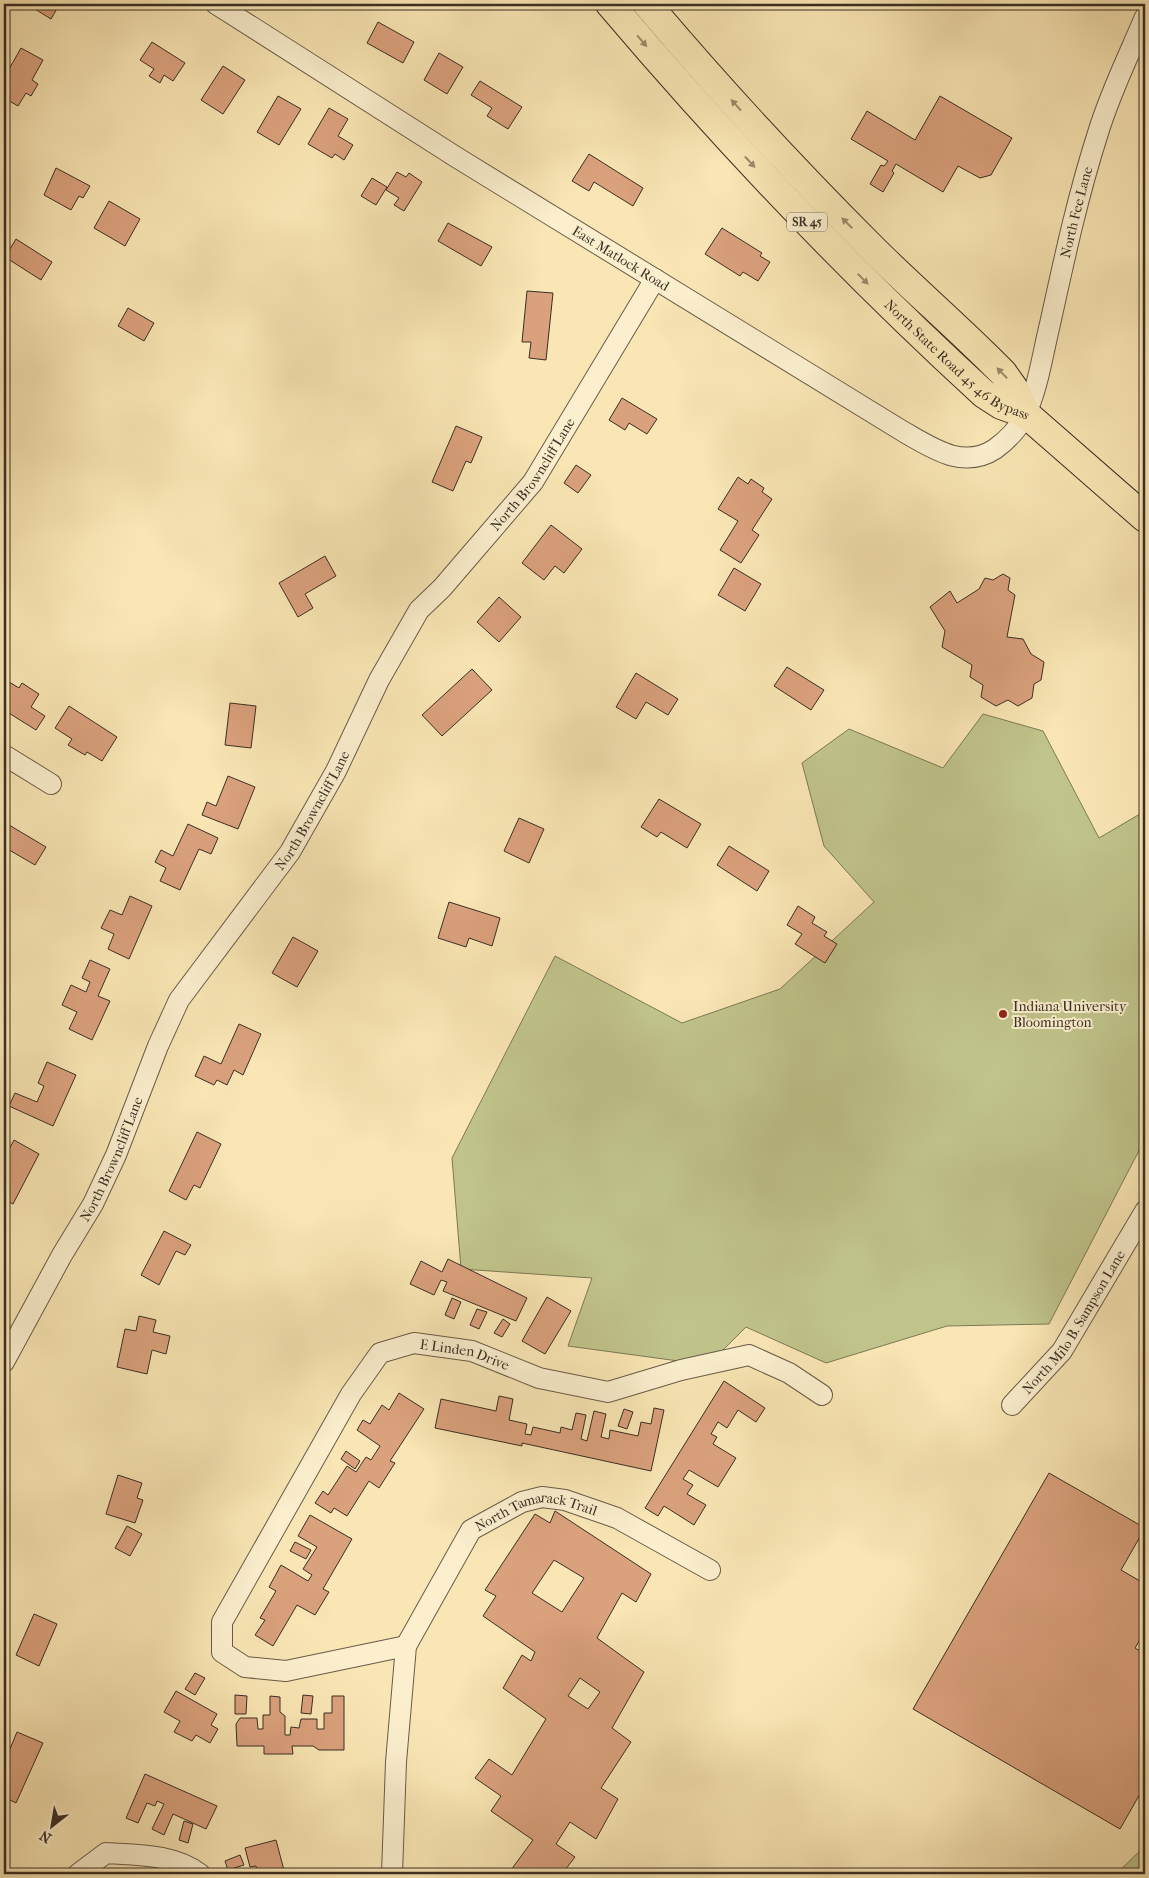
<svg xmlns="http://www.w3.org/2000/svg" width="1149" height="1878" font-family="'IM FELL French Canon',serif">
  <style>
    .green { fill: #c0c48b; stroke: #7d7958 }
    .building { fill: #daa17d; stroke: #3a2e24; fill-rule: evenodd }
    .lines { fill: none; stroke-linecap: round; stroke-linejoin: round }
    .minor-casing { stroke: #6a5c48; stroke-width: 22 }
    .highway-casing { stroke: #3a2e24; stroke-width: 30 }
    .minor { stroke: #fbefce; stroke-width: 20 }
    .highway { stroke: #f9e6b4; stroke-width: 28 }
    .oneway { fill: #9a8a6c }
    .poi-dot { fill: #8f2418; stroke: #fbefce; stroke-width: 2 }
    .labels { text-anchor: middle; stroke-width: 4; stroke-linejoin: round; paint-order: stroke }
    .shield { fill: #fbefce; stroke: #746857; stroke-width: 1 }
    .shield-label { font-size: 12px; font-weight: bold; fill: #3a2e24 }
    .street-label { font-size: 14px; fill: #3a2e24; stroke: #fbefce }
    .poi-label { font-size: 14px; fill: #3a2e24; stroke: #fbefce; text-anchor: start }
  </style>
  <rect width="100%" height="100%" fill="#f9e6b4"/>
  <filter id="stains"><feTurbulence type="fractalNoise" baseFrequency=".004" numOctaves="4"/><feColorMatrix values="0 0 0 0 .2 0 0 0 0 .09 0 0 0 0 .02 0 0 0 .5 -.17"/></filter>
  <radialGradient id="worn" r=".72"><stop offset=".6" stop-color="#630" stop-opacity="0"/><stop offset="1" stop-color="#630" stop-opacity=".3"/></radialGradient>
  <path class="green" d="M983 714 1043 731 1099 838 1145 811V1139L1049 1324 947 1326 826 1363 746 1327 708 1365 568 1346 592 1278 461 1269 452 1158 555 956 682 1023 780 989 874 902 824 846 802 763 849 729 943 768Z
    M1145 1846V1874H1116Z"/>
  <path class="building" d="M32 4H68L65 9 59 5 51 19 30 6Z
    M378 22 414 42 403 63 367 43Z
    M152 42 185 63 173 81 164 75 160 83 149 76 154 69 140 60Z
    M21 48 43 60 32 80 38 84 31 96 26 93 18 106 4 98V78Z
    M439 53 463 67 447 94 424 80Z
    M223 66 245 80 223 114 201 100Z
    M480 81 522 107 508 129 487 116 492 108 471 95Z
    M278 96 301 109 279 145 257 132Z
    M940 96 1012 138 991 175 980 178 958 166 943 192 896 164 892 171 894 173 883 192 870 184 881 165 884 166 888 161 851 139 867 111 915 140Z
    M329 108 348 119 338 136 353 145 344 160 335 154 332 158 308 144Z
    M589 154 643 188 633 206 594 182 589 191 572 181Z
    M56 168 90 186 83 198 79 196 71 210 44 195Z
    M397 172 406 177 409 173 422 182 404 211 394 205 399 198 386 190Z
    M372 178 387 187 376 205 361 196Z
    M109 201 140 219 125 246 94 228Z
    M448 223 492 247 481 266 438 241Z
    M722 228 762 253 760 256 770 262 758 281 743 272 740 276 705 254Z
    M16 239 52 262 41 280 5 257Z
    M527 291 553 293 546 360 529 358 531 342H522Z
    M128 308 154 323 144 341 118 326Z
    M622 398 657 419 647 434 629 423 625 430 609 420Z
    M456 426 482 437 471 463 466 461 453 491 432 482Z
    M576 465 591 475 578 493 564 483Z
    M738 477 748 484 751 479 764 488 762 492 772 499 752 530 759 535 741 563 720 550 738 521 718 509Z
    M551 525 582 549 564 573 555 566 544 580 522 563Z
    M325 556 336 576 305 594 313 608 298 617 279 583Z
    M734 568 761 584 745 611 718 595Z
    M1003 574 1010 578 1008 590 1015 595 1007 637 1023 639 1031 654 1044 662 1041 680 1034 684 1032 698 1018 706 1008 700 996 706 981 697 983 685 970 677 972 665 942 647 945 631 930 607 950 591 957 603 979 589 985 578 993 580Z
    M499 597 521 617 499 642 477 622Z
    M787 667 824 690 811 710 774 686Z
    M472 669 492 690 442 736 422 715Z
    M636 673 678 699 668 715 646 702 636 719 616 707Z
    M4 679 19 688 22 683 39 694 31 707 45 716 36 730 4 710Z
    M230 703 256 706 251 748 225 745Z
    M69 706 117 737 102 761 87 752 85 755 68 745 72 739 55 728Z
    M228 776 255 787 238 829 202 815 207 802 216 806Z
    M659 799 701 824 687 848 661 832 657 837 641 827Z
    M519 818 544 829 529 863 504 851Z
    M4 822 46 847 35 865 4 847Z
    M188 824 218 838 211 854 199 849 180 890 160 881 166 868 155 862 161 850 173 856Z
    M729 846 769 871 757 891 717 865Z
    M130 896 152 906 129 959 108 949 114 934 101 928 110 910 122 915Z
    M449 902 500 918 492 946 469 938 466 947 438 938Z
    M798 906 815 917 812 923 827 932 824 936 837 944 825 963 795 944 802 934 787 925Z
    M293 937 318 951 297 987 272 973Z
    M90 960 110 969 98 996 110 1001 92 1040 69 1029 77 1012 62 1005 71 985 86 992 90 982 82 978Z
    M239 1024 261 1034 243 1075 234 1070 227 1085 217 1080 214 1085 195 1076 204 1056 221 1064Z
    M47 1062 76 1075 53 1126 9 1106 15 1093 37 1102 44 1086 38 1083Z
    M197 1132 221 1144 200 1188 194 1185 186 1200 169 1191Z
    M14 1140 39 1154 13 1204 4 1199V1159Z
    M164 1231 191 1245 185 1255 176 1251 159 1285 141 1275Z
    M448 1259 527 1298 516 1321 443 1291 447 1282 441 1280 434 1295 410 1284 421 1261 442 1272Z
    M547 1297 571 1311 545 1354 522 1341Z
    M452 1298 461 1302 454 1319 445 1315Z
    M477 1309 487 1312 479 1329 470 1325Z
    M139 1316 156 1320 153 1332 170 1336 166 1354 152 1350 147 1374 117 1367 125 1329 136 1331Z
    M503 1319 510 1324 502 1337 494 1333Z
    M724 1381 765 1408 756 1422 738 1410 727 1428 718 1422 711 1434 717 1437 713 1444 736 1458 718 1487 689 1470 683 1479 693 1485 687 1494 706 1505 694 1525 664 1506 658 1516 645 1508Z
    M399 1393 424 1409 390 1461 395 1463 379 1488 369 1481 347 1516 334 1508 331 1513 315 1503 323 1491 328 1495 347 1466 356 1472 366 1457 371 1460 380 1446 357 1430 363 1420 370 1424 382 1405 389 1410Z
    M499 1396 513 1399 509 1420 527 1424 525 1434 531 1435 533 1427 560 1433 561 1427 572 1430 576 1413 586 1415 581 1439 587 1441 594 1411 606 1414 601 1437 609 1439 610 1430 638 1436 641 1422 651 1424 654 1408 664 1410 651 1471 522 1443V1446L435 1428 441 1399 496 1411Z
    M624 1409 633 1412 627 1429 618 1426Z
    M346 1451 360 1461 355 1469 341 1459Z
    M1049 1473 1145 1528 1121 1570 1145 1584V1631L1135 1648 1145 1654V1676L1139 1687 1145 1691V1785L1120 1829 913 1709Z
    M118 1475 142 1483 137 1498 143 1500 135 1523 106 1514Z
    M555 1511 651 1574 636 1602 622 1593 597 1638 644 1672 612 1728 631 1742 601 1788 618 1799 596 1839 570 1822 556 1844 575 1857 562 1874H508L533 1840 491 1811 501 1796 475 1778 489 1759 512 1775 546 1719 503 1688 522 1655 531 1661 535 1652 483 1616 496 1596 485 1590 535 1514 550 1523ZM554 1560 584 1578 562 1612 532 1593ZM580 1678 600 1692 588 1709 568 1696Z
    M310 1515 352 1539 323 1589 329 1592 315 1615 297 1605 273 1646 255 1635 265 1620 260 1618 276 1591 269 1587 281 1565 308 1581 312 1575 303 1569 317 1547 298 1536Z
    M127 1526 142 1534 130 1556 115 1548Z
    M295 1542 311 1550 306 1559 290 1551Z
    M34 1614 57 1624 39 1666 16 1655Z
    M195 1673 205 1678 195 1695 185 1689Z
    M176 1691 217 1714 211 1725 218 1729 210 1743 196 1735 192 1741 174 1732 180 1721 164 1712Z
    M235 1695 247 1696 246 1714H235Z
    M303 1695 313 1696 311 1714 301 1713Z
    M270 1696 280 1697V1712L285 1716V1735H290L291 1727 299 1728 301 1719H317V1729H324V1713H332V1696H344V1750H319L313 1746H292L293 1754H264V1746H237L236 1724 240 1718H257L258 1729H263V1715H270Z
    M17 1732 43 1743 16 1803 4 1797V1746L10 1749Z
    M145 1774 217 1806 206 1829 173 1814 164 1835 152 1829 164 1804 157 1801 155 1806 147 1803 138 1823 126 1818Z
    M184 1821 193 1824 188 1843 179 1840Z
    M276 1840 285 1874H258L256 1866 250 1867 245 1848Z
    M240 1855 244 1865 228 1870 225 1861Z"/>
  <g class="lines">
    <defs>
      <g id="minor">
        <path id="s1" d="M216 4 456 157 904 432C932 448 963 470 995 449 1006 441 1019 428 1025 415 1038 389 1043 352 1050 324 1064 260 1078 195 1098 133 1110 93 1129 55 1145 17"/>
        <path d="M4 755 51 784"/>
        <path id="s2" d="M4 1362 62 1255 93 1204 116 1155 158 1046 179 1000 290 852 336 771 379 680 419 610 442 588 533 482 655 279"/>
        <path id="s3" d="M1012 1405 1062 1351 1145 1211"/>
        <path id="s4" d="M406 1646 286 1671 245 1667 222 1652V1622L351 1394 380 1353 414 1343 472 1351 539 1378 608 1392 681 1370 749 1355 789 1373 822 1395"/>
        <path d="M78 1874 106 1853C138 1855 174 1854 200 1874"/>
        <path id="s5" d="M392 1874 396 1762 406 1646 471 1530 522 1502 542 1497 565 1500 617 1518 710 1570"/>
      </g>
      <g id="highway">
        <path id="s6" d="M610 4C727 142 851 272 984 394L1001 405 1026 414 1145 518"/>
        <path d="M647 4C718 88 793 169 871 247 914 290 961 330 1003 373L1015 390 1026 414"/>
      </g>
    </defs>
    <use href="#minor" class="minor-casing"/>
    <use href="#highway" class="highway-casing"/>
    <use href="#minor" class="minor"/>
    <use href="#highway" class="highway"/>
  </g>
  <defs><path id="oneway-solid" d="M-6-.8H1V-3.2L6.5 0L1 3.2V.8H-6Z" transform="scale(1.25)"/></defs>
  <g class="oneway">
    <use href="#oneway-solid" transform="translate(642 41) rotate(49)"/>
    <use href="#oneway-solid" transform="translate(736 105) rotate(-132)"/>
    <use href="#oneway-solid" transform="translate(750 162) rotate(47)"/>
    <use href="#oneway-solid" transform="translate(847 223) rotate(-135)"/>
    <use href="#oneway-solid" transform="translate(863 279) rotate(45)"/>
    <use href="#oneway-solid" transform="translate(1002 373) rotate(-134)"/>
  </g>
  <circle class="poi-dot" cx="1003" cy="1014" r="5"/>
  <g class="labels">
    <rect class="shield" x="787" y="212.5" width="40" height="19" rx="4"/>
    <g class="shield-label">
      <text x="807" y="226">SR 45</text>
    </g>
    <g class="street-label">
      <text dy="5" stroke="none"><textPath href="#s1" startOffset="1164">North Fee Lane</textPath></text>
      <text dy="5" stroke="none"><textPath href="#s1" startOffset="478">East Matlock Road</textPath></text>
      <text dy="5" stroke="none"><textPath href="#s6" startOffset="499">North State Road 45 46 Bypass</textPath></text>
      <text dy="5" stroke="none"><textPath href="#s2" startOffset="1040">North Browncliff Lane</textPath></text>
      <text dy="5" stroke="none"><textPath href="#s2" startOffset="635">North Browncliff Lane</textPath></text>
      <text dy="5" stroke="none"><textPath href="#s2" startOffset="230">North Browncliff Lane</textPath></text>
      <text dy="5" stroke="none"><textPath href="#s3" startOffset="104">North Milo B. Sampson Lane</textPath></text>
      <text dy="5" stroke="none"><textPath href="#s4" startOffset="621">E Linden Drive</textPath></text>
      <text dy="5" stroke="none"><textPath href="#s5" startOffset="432">North Tamarack Trail</textPath></text>
    </g>
    <g class="poi-label">
      <text x="1013" y="1011">Indiana University<tspan x="1013" dy="16">Bloomington</tspan></text>
    </g>
  </g>
  <rect width="1149" height="1878" fill="none" stroke="#f9e6b4" stroke-width="20"/>
  <rect x="5" y="5" width="1139" height="1868" fill="none" stroke="#3a2e24" stroke-width="2.5"/>
  <rect x="10" y="10" width="1129" height="1858" fill="none" stroke="#3a2e24"/>
  <g transform="translate(52 1826) rotate(211)" stroke="#fbefce" stroke-width="4" paint-order="stroke">
  <path d="M0-4L9 19L0 12L-9 19Z" fill="#3a2e24"/>
  <text y="-8" font-size="14" font-weight="bold" text-anchor="middle" fill="#3a2e24">N</text>
  </g>
  <rect width="100%" height="100%" filter="url(#stains)"/>
  <rect width="100%" height="100%" fill="url(#worn)"/>
</svg>
